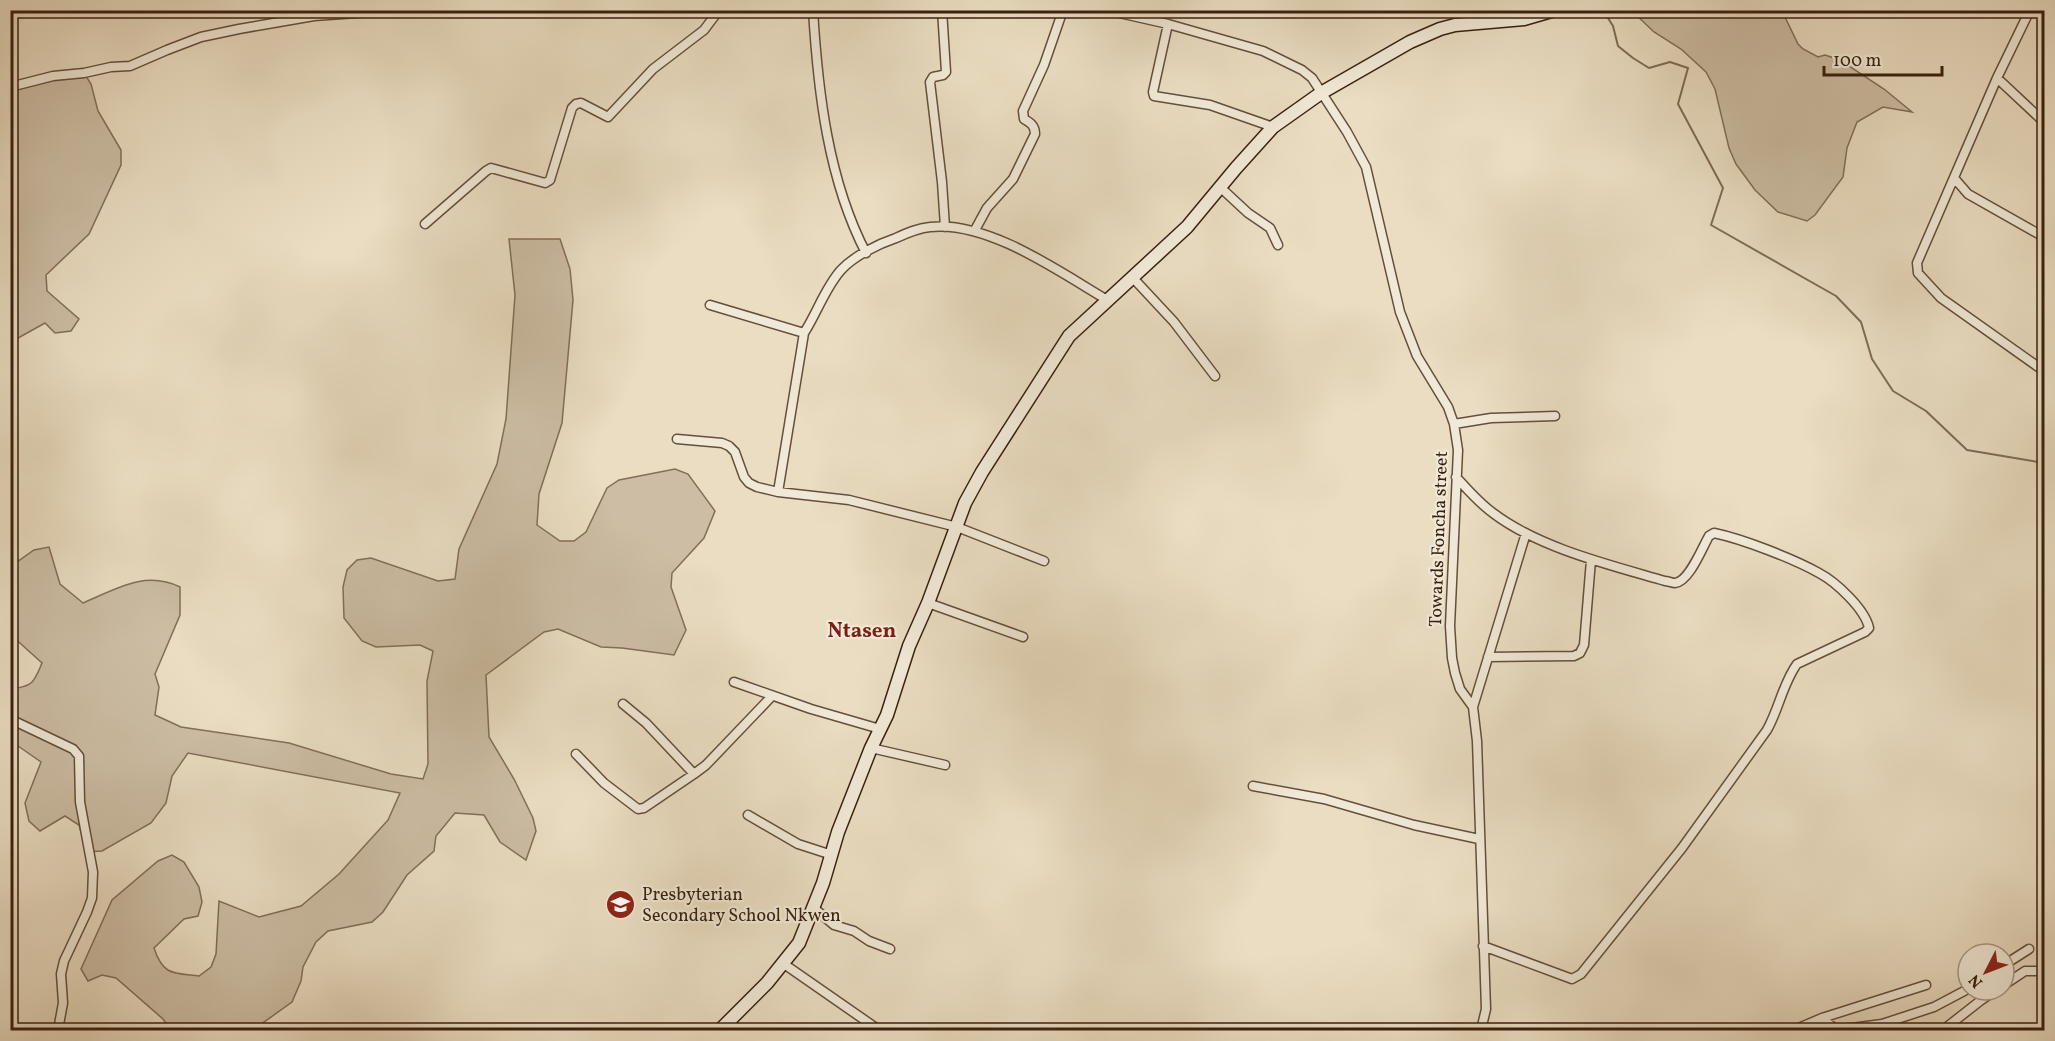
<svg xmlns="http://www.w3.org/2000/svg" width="2055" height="1041" font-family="Vollkorn,serif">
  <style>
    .green { fill: #ccbda4; stroke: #826e5a; stroke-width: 1.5 }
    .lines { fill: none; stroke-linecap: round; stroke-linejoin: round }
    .stream { stroke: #7e6b56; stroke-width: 2 }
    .street-casing { stroke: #644f3c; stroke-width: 11 }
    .secondary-casing { stroke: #38200f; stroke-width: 15 }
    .street { stroke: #f1e9d7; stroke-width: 8 }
    .secondary { stroke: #f1e9d7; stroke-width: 12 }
    .labels { text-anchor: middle; stroke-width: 4.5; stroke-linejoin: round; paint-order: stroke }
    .street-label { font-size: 18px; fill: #38200f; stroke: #f1e9d7 }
    .poi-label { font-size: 18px; fill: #38200f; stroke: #f1e9d7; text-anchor: start }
    .quarter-label { font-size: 21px; font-weight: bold; fill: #7a1f14; stroke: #f1e9d7 }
  </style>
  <rect width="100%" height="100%" fill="#eaddc2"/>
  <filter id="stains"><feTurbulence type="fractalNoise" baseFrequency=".00333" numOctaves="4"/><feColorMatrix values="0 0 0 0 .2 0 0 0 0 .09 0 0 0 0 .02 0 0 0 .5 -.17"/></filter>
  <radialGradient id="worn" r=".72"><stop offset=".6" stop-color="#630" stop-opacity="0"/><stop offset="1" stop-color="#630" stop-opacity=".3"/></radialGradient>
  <path class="green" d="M1632 11H1782L1798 44 1803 49 1818 57 1825 55 1840 60 1884 89 1912 112 1883 107 1857 122 1847 148 1843 177 1815 215 1807 221 1778 212 1755 190 1736 164 1729 148 1715 89 1706 72 1681 49 1654 32Z
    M84 73 91 84 98 111 121 150V165L89 234 46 275 47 291 79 319 71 331 55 333 45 323 11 342V87Z
    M509 239H560L570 269 573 300 562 423 539 494 537 525 560 541H574L586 532 607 488 619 480 675 469 688 474 715 511 704 538 672 573 671 587 686 630 674 655 622 648 601 647 558 629 544 632 486 675 489 737 514 779 533 818 536 831 526 860 500 842 484 815 455 813 436 836 434 851 407 875 383 912 372 922 328 931 316 942 303 967 301 981 292 1002 253 1030H171L163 1019 116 978 102 975 88 981 81 969 112 900 158 861 172 855 184 862 199 887 202 902 198 916 184 919 154 948C163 976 174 973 199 976L211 967 216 954 219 901 259 917 301 906 339 874 388 820 400 793 188 753 172 776 166 803 151 823 102 851 87 852 79 825 65 816 40 831 29 821 25 803 41 762 18 746 11 749 10 689C32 687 34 683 42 663L11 635 10 567 34 550 49 547 60 584 83 603C116 589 145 570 180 587V615L155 674 159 687 155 715 181 727 289 743 391 774 423 779 428 764 427 681 433 651 420 645 376 647 362 641 344 618 343 587 347 570 357 560 371 558 438 581 455 579 459 549 497 464 506 419 515 295Z"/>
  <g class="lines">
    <path class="stream" d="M1603 10 1613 26 1618 46 1633 58 1649 68 1670 62 1688 68 1678 104 1723 188 1711 225 1836 296 1861 322 1872 359 1893 391 1926 411 1967 450 2044 463"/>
    <defs>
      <path id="street" d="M813 10C818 92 828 180 866 253
        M942 10 946 72 943 75 933 77 930 82 942 182 945 227
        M1106 10 1168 24 1263 51 1302 70 1312 78 1347 132 1366 167 1400 312 1417 356 1448 407 1454 424 1458 450 1450 626 1452 658 1455 673 1460 689 1473 707 1477 741 1486 1009 1481 1030
        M2030 10 1997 78 1917 263 1918 273 1941 298 2044 371
        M1168 24 1153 92 1154 96 1210 105 1273 127
        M1997 78 2044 122
        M10 87 53 76 84 73 111 67 130 66 167 50 201 37 239 29 314 16 400 10
        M1955 179 1968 194 2044 237
        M1220 187 1248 213 1270 228 1278 245
        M425 224 486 171 491 168 545 183 550 180 572 108 576 104 581 103 608 117 653 69 704 30 719 10
        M975 230 987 208 1013 179 1035 134C1035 126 1031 123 1024 119L1023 111 1044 65 1063 10
        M1133 278 1174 322 1215 376
        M710 305 804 333C817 313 825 288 841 270 854 256 878 244 896 238 907 233 918 228 930 227 988 220 1061 273 1109 301
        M1454 424 1491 418 1555 416
        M677 439 722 443 729 446 735 452 744 477 749 483 757 487 778 492 849 500 957 527 1044 561
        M1456 477C1468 490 1479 503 1493 513 1539 548 1610 565 1665 581 1668 581 1672 583 1675 583 1689 582 1702 548 1709 536L1714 533C1743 539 1794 559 1819 573 1836 582 1865 609 1869 628L1865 632 1797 664C1783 683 1779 709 1767 730L1682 848 1581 974 1572 979 1483 946
        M778 492 804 333
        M928 603 1023 637
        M1488 657 1574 656 1580 653 1584 645 1591 560
        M734 682 811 709 880 729
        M623 704 646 723 694 774 706 765 772 696
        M1473 707 1526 533
        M10 719 73 749 79 756 80 802 93 872 92 898 87 912 64 961 61 974 63 1003 58 1030
        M871 748 945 765
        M576 754 604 783 638 809 644 808 694 774
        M1253 786 1324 799 1414 825 1479 839
        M748 815 798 844 832 855
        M814 908 834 925 854 931 869 941 890 949
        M784 964 879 1030
        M2004 965 2029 949
        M2004 985 2025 971H2044
        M1822 1018 1834 1028 1844 1029 1882 1024 1934 1007 1968 989
        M1794 1030 1822 1018 1926 985
        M1943 1030 1980 1001 1996 990"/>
      <path id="secondary" d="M720 1030 767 983 799 943 823 883 838 832 871 748 887 715 909 646 928 603 965 503 982 472 1069 336 1187 227 1236 168 1273 127 1321 93 1410 42 1440 29 1455 25 1524 19 1555 10"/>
    </defs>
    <use href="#street" class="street-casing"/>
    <use href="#secondary" class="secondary-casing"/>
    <use href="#street" class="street"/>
    <use href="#secondary" class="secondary"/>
  </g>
  <defs>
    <symbol id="school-disc" viewBox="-11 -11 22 22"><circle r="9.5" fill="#8f2418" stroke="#f1e9d7"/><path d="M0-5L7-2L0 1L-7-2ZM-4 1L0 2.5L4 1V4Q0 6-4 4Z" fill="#fff"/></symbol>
  </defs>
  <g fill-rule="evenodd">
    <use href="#school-disc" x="604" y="888" width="33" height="33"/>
  </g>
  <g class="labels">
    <g class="street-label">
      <text transform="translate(1438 539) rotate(-88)" y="6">Towards Foncha street</text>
    </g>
    <g class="poi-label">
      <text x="642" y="900">Presbyterian<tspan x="642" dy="21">Secondary School Nkwen</tspan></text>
    </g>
    <g class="quarter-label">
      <text x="862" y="637">Ntasen</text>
    </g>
  </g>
  <rect width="2055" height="1041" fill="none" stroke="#eaddc2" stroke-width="36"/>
  <rect x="12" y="12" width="2031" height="1017" fill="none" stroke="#38200f" stroke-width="3"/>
  <rect x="18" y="18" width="2019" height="1005" fill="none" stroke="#38200f" stroke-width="1.5"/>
  <g transform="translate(1986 972) rotate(228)"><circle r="28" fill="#f1e9d7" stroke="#a79987" stroke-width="1.5"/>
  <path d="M0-4.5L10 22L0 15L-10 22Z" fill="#8f2418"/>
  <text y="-9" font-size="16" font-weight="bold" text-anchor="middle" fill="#38200f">N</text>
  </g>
  <path d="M1824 66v9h118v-9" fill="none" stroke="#38200f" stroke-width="3"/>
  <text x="1833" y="66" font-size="18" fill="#38200f" stroke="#f1e9d7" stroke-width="4.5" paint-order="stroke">100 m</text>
  <rect width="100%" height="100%" filter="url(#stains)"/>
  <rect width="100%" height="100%" fill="url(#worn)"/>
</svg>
